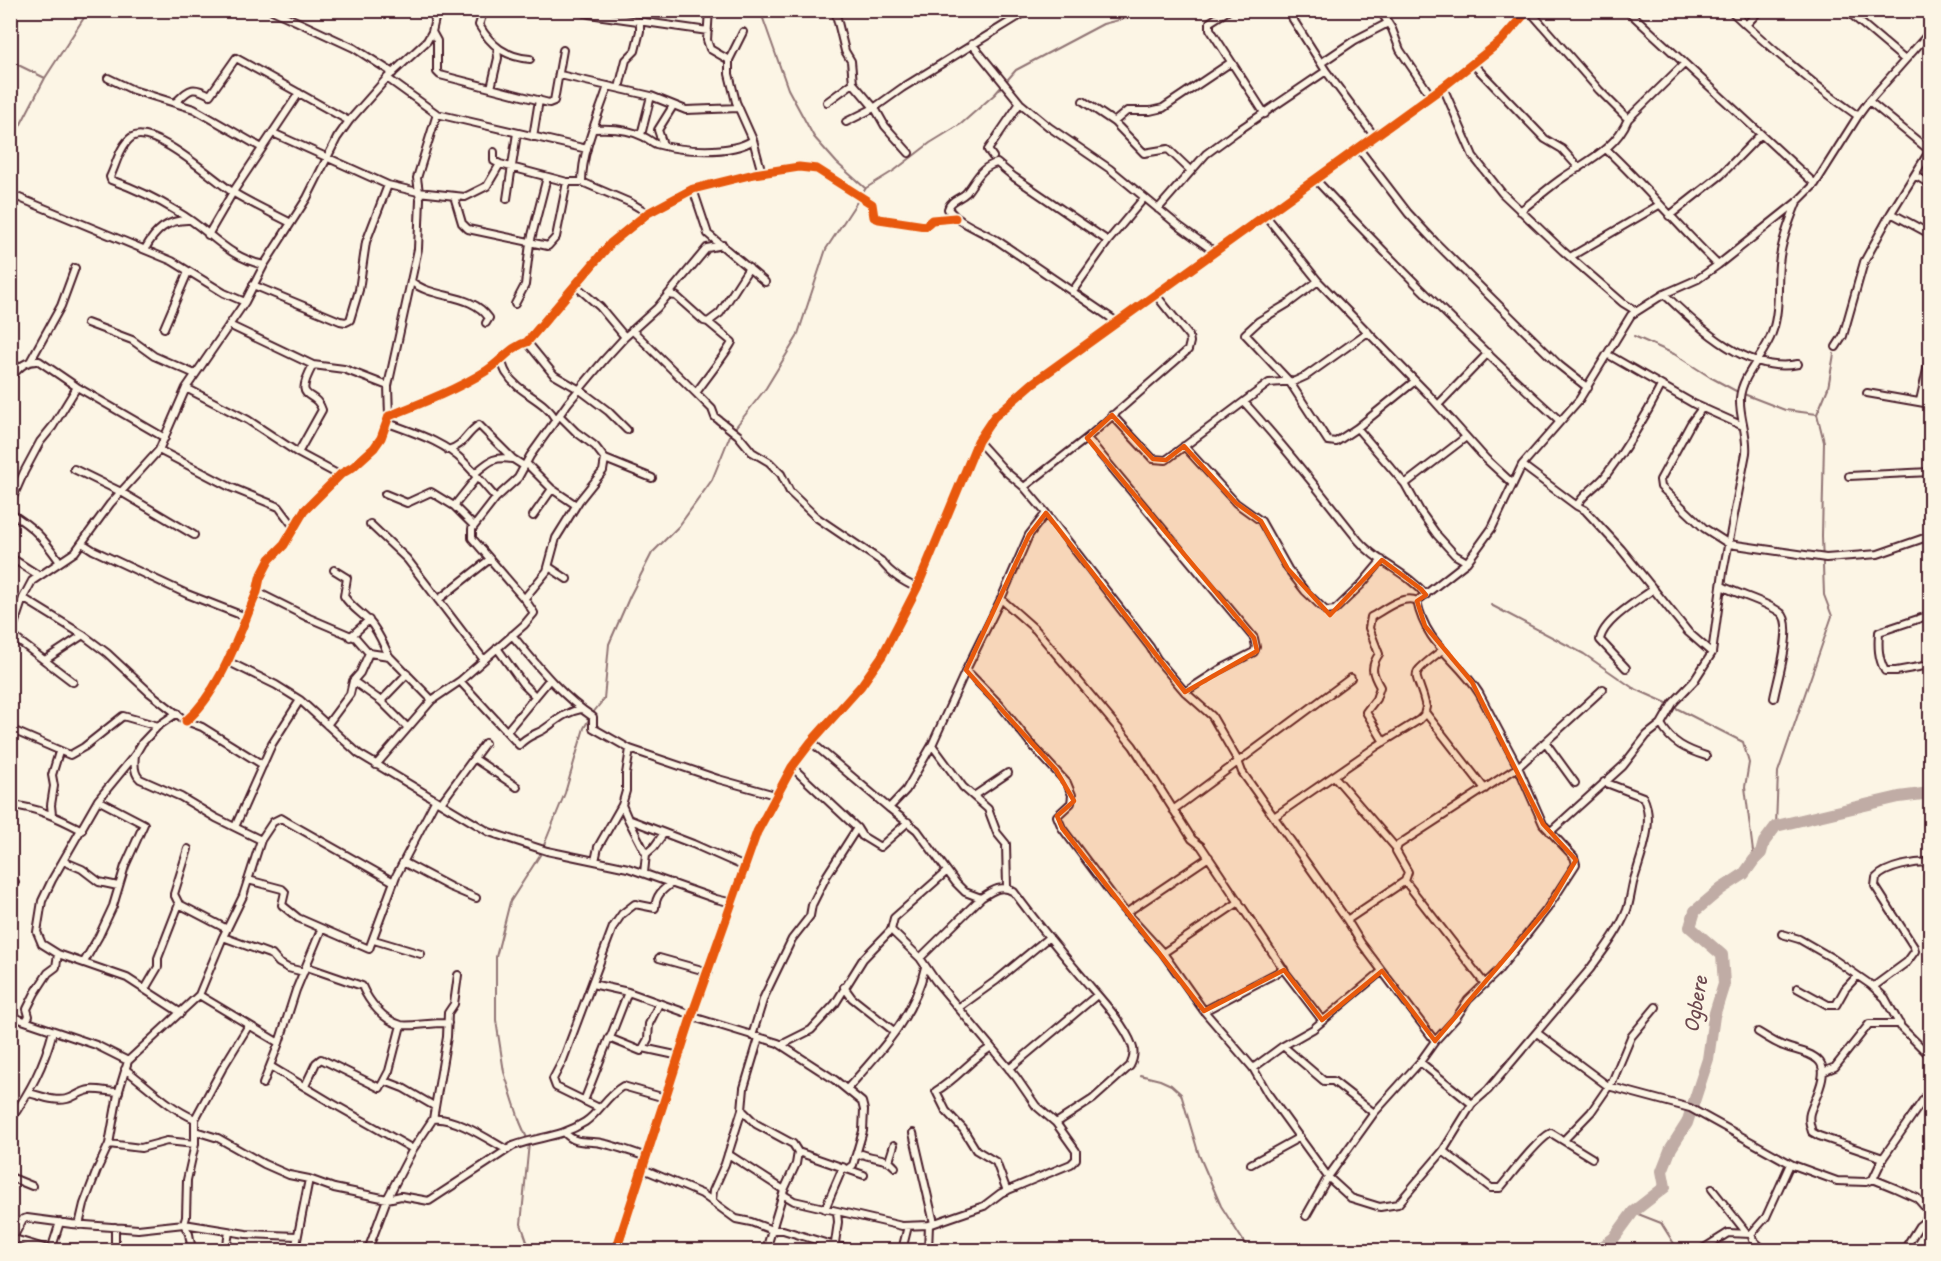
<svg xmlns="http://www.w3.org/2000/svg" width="1941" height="1261" font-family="'Patrick Hand',sans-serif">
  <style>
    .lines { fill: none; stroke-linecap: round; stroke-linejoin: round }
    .stream { stroke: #917474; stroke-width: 2 }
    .river { stroke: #c0aca5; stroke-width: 12 }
    .street-casing { stroke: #4a1f2b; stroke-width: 10 }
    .street { stroke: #fcf5e5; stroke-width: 6 }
    .cycleway-casing { stroke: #fcf5e5; stroke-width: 13 }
    .cycleway { stroke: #e8590c; stroke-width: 9 }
    .marked { fill: #e8590c; fill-opacity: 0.2; stroke: #e8590c; stroke-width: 4.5; stroke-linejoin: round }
    .labels { text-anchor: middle; stroke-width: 4.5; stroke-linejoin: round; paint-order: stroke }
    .water-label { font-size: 22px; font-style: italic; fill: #6d4950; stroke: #fcf5e5 }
  </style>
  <rect width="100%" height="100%" fill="#fcf5e5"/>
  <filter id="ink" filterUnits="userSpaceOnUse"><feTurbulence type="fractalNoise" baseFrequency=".0167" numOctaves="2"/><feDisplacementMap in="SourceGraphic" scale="12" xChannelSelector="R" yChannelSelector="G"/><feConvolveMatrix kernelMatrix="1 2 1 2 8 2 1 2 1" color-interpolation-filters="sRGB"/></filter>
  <g filter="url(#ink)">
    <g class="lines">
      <path class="stream" d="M760 10 788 89 814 137 837 163 865 188
        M10 61 45 78
        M10 145 45 78 89 10
        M1634 336 1674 354 1710 377 1736 391 1785 410 1817 414
        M1491 605 1584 654 1633 688 1669 704
        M1674 707 1743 742 1749 763 1745 787 1754 860
        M1776 826 1778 772 1832 616 1824 595 1822 536 1824 442 1817 414 1828 388 1834 354
        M1140 1075 1160 1080 1171 1085 1181 1094 1199 1155 1221 1206 1249 1250
        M1633 1212 1661 1223 1678 1250
        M530 1250 521 1224 529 1143 520 1122 504 1072 496 1020V957L510 902 540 855 565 793 584 728 592 714 604 699 609 644 630 596 652 553 679 526 712 480 731 433 766 388 797 337 826 249 866 188 895 170 930 143 961 124 995 94 1016 70 1103 24 1138 15 1142 10"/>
      <path class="river" d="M1598 1250 1614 1238 1633 1212 1665 1187 1662 1171 1671 1148 1687 1123 1708 1059 1714 1016 1724 984 1722 955 1690 927 1695 911 1721 889 1744 874 1754 860 1761 853 1764 842 1776 826 1899 797 1930 793"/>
      <defs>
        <path id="street" d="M272 10 354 48 393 73
          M484 10 479 25C491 46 506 57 530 59
          M575 10 589 14 708 31
          M709 10 707 40 710 49 729 60V74L736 102 753 140 762 173
          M835 10 845 51 851 61 853 83 876 110 885 126 909 153
          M1229 10 1210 22V29L1265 114
          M1287 10 1326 71 1375 137
          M1380 10 1392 29 1400 50 1431 96
          M1529 10 1599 90 1628 119
          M1627 10 1815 184
          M1730 10C1770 48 1812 84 1858 116
          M1846 10 1905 60
          M226 12 229 10
          M1746 25 1760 10
          M432 32 437 41V72L440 75 549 103 554 101 563 50
          M972 44 1020 103 1049 127 1110 169 1179 226 1215 252
          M729 60 743 32
          M1321 63 1355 40 1388 23
          M1473 64 1545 139 1562 149 1579 168
          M560 75 651 96 686 110 739 108
          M108 78 133 90 194 109 262 148
          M387 78 437 114 587 149
          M1443 87 1473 156 1502 193 1563 251 1623 303 1636 311
          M491 88 498 58 497 48
          M619 88 626 60 635 51 640 31V21
          M1083 101 1114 122 1144 153 1168 149 1191 171
          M1869 101 1930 151
          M827 102 853 83
          M175 103C190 89 191 85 210 95L236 58 349 121
          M846 122 874 108 902 88 1029 10
          M1114 122 1127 111H1150L1163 108 1230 63
          M593 129C609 128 630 129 644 137 649 139 651 142 656 144 681 151 731 155 753 140
          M273 133 388 185 418 192 465 197 487 186 500 164
          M641 135 651 96
          M533 137 539 100
          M663 145 658 130 673 106
          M1359 149 1408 213 1435 242 1559 365 1588 388
          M1607 150C1646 187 1680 228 1718 265
          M494 152V161L500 164 567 182H582L631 203 648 213
          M993 157 988 150 1020 103
          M1916 176 1930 184
          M1315 179C1393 263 1475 344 1560 421
          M582 182C582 150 598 117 608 86
          M693 189 708 234 765 282
          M10 194 172 261 224 293 245 302
          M454 196 462 223 468 229 548 246 556 237 567 182
          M507 199 517 133
          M1158 209 1206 154 1236 132 1326 71
          M1520 211C1535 200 1549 187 1564 177 1589 160 1616 148 1628 119L1684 64
          M1891 213 1930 234
          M1266 216 1318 281 1428 394 1486 459 1513 484
          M1669 216 1721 175 1760 135
          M208 235 233 192 299 93
          M1108 241 1014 177 997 163C980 167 976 181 966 193 960 199 950 200 948 209 961 225 981 230 998 241 1037 268 1077 295 1117 322
          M145 249C155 231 167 219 190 220
          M1570 257 1659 205
          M264 265C226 257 210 230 178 212 157 199 134 188 111 180L110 177C116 165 120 145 132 137 154 124 215 181 234 193 252 204 272 213 291 223
          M1318 281 1289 303 1259 321 1245 334 1289 381 1328 441 1336 442 1357 428 1405 484 1420 511 1437 535 1455 555 1467 562
          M412 282C435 300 471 292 489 318L486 323
          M253 285 340 321 346 322 350 320 359 290 366 242 388 185
          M575 285 600 307 625 337
          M1072 292 1108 241 1144 198
          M1664 294C1698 326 1748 375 1798 364
          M668 295 676 296 704 321 708 322 732 342C731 347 702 384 696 393
          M515 304 525 285 530 243 547 177
          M708 322 720 313 749 268
          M87 323 132 340 154 356 195 374
          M229 325 313 365 344 369 388 386
          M164 328 188 272
          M632 330 696 393 712 409 715 417 738 435 752 452 769 462 781 474 790 492 816 517 881 561C891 574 902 581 917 588
          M527 342 554 375 580 390 608 411 627 430
          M1836 347 1843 336 1864 262 1891 213 1930 150
          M1607 354 1694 404 1743 426
          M31 360 61 306 75 268
          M502 361C503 365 504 370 507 374 519 394 545 399 556 420
          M10 378C19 368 25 360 39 361L77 387 165 438
          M1661 386C1645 418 1627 447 1606 475 1597 487 1583 493 1577 506L1585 510 1621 549 1688 632 1712 653
          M186 388 248 420 298 453 339 475
          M1867 393 1930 404
          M1920 401 1930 356
          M1244 402C1284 446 1321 493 1358 540 1376 562 1407 572 1426 595
          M1438 405 1488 353
          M1702 408 1691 423 1660 480 1661 487 1704 528 1729 544 1826 558 1878 554 1930 536
          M1112 415 1153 459 1166 460 1269 383 1295 381 1306 376 1368 332
          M389 416 388 386 418 249 420 199 417 178 437 114
          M560 416 576 432 595 446 605 459 652 478
          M388 423C414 433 443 441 464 462 475 473 485 486 496 498
          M1357 428 1415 381
          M1087 438 1254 638 1256 647 1254 652 1219 670 1185 692
          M978 441 1005 471 1024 487 1046 513 1150 647 1157 659 1185 692 1212 716 1238 761 1242 772 1347 920 1361 943 1435 1041
          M1184 446 1236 503 1261 521 1288 569 1305 591 1326 611 1335 610 1361 585 1382 560
          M159 450 230 487 279 507 294 527
          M448 450C465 445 465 434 479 425L513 459 524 466
          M298 453 322 410C315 388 292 404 313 365
          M526 463 552 489 576 505
          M1522 465 1577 506
          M74 469 121 492 194 535
          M474 474C489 462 492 456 512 459
          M1849 476 1930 472
          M1405 484 1466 437
          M1024 487 1087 438 1188 350 1190 342 1189 336 1156 295
          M385 494 407 503 431 492 454 506 474 526
          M10 504 24 472 40 442 53 426 77 387
          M454 506 477 477
          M10 513C35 528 43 538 60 562
          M533 516 552 489
          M370 524 407 559 484 660
          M82 543 93 550 187 594 246 617
          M10 557 38 575
          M549 567 567 579
          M334 570 347 578 344 596C351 607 360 612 369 621 378 630 383 644 389 656
          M1722 586C1739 595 1768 602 1781 613 1795 624 1777 681 1774 698
          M257 592 309 618 356 638 369 653 389 656 432 700
          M23 598 83 635 107 653 150 693 186 721 202 727 263 765
          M524 599 547 571 556 538 579 501 603 471 605 459
          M1001 599 1036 630 1133 746 1192 839 1201 846 1286 973 1322 1020
          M438 600 490 559
          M1930 615 1879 632C1878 646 1878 658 1885 671H1896L1930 665
          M11 635 73 682
          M512 635C537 665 560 695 593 717V728L630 749 718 779 775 795
          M10 637 23 598 32 581 75 552 110 504 159 450 186 388 245 302 264 265 307 198 337 138 349 121 387 78 427 41 432 32 437 10
          M350 637 369 620
          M497 648 523 684 535 696
          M45 660 83 635
          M227 661 276 685 300 700 359 754 489 832 547 851 628 868 716 899 733 903
          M1626 668 1600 640C1603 621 1638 600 1654 589
          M966 670 1000 705 1031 744 1067 783 1072 795 1071 803 1057 816 1062 828 1122 908 1163 953 1204 1011
          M353 681 381 701 408 728
          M460 681 519 745C527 736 534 735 543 730 556 721 565 712 581 709
          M381 701 407 674
          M1425 712 1485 789
          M177 713 158 726 142 743 135 755 98 800 52 880 42 901 37 932 42 944 58 954 127 978 181 1013
          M186 721C221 691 239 633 257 592L260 578 270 559 284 545 304 511 341 474 353 467 374 448 381 438 389 416C422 403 456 390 486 371 501 362 511 346 527 342L611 243 648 213 693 189 754 174 799 167 817 169 872 204 874 217 879 219 925 226 932 220 955 218
          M1661 724C1671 743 1687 750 1706 756
          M327 725 350 694 353 681 360 673 369 653
          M10 729 70 755 84 747 123 716 158 726
          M507 731 549 680
          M811 742 889 808 917 830 956 883 965 892 981 898C993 890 1001 884 1014 892 1036 922 1059 950 1083 978 1098 996 1124 1023 1132 1045 1135 1052 1133 1060 1130 1066L1093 1099 1056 1123
          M1384 742 1366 712 1376 699 1380 687C1372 673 1370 667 1379 654L1369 628 1371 617C1384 610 1403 594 1417 601L1467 562 1479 546 1492 528 1522 465 1579 400 1631 315 1664 294 1698 279 1718 265 1797 202 1815 184 1858 116 1869 101 1930 32
          M1546 743 1575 783
          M932 745 963 787 988 809 997 833 1006 844 1007 887
          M135 755C134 763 134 774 140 779L181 797 216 818 261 840
          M475 759 517 787
          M376 765 432 700 460 681 524 625 534 613 526 601 472 538V529L496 498 518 478 530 456 568 403 604 360 625 337 657 308 707 248 723 245
          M792 767 857 828 862 836 880 847 908 822
          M1334 776 1396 848
          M974 796 1008 773
          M441 803 485 743
          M10 805C36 807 59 818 82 830
          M622 805 628 819 693 844 745 867
          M889 808 906 790 932 745 966 670 1001 599 1029 535 1046 513
          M1173 810 1351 678
          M52 815 51 805 54 786 52 775 59 752
          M1274 817 1377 746 1419 720 1424 715 1426 707C1417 668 1405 679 1441 651
          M628 819 646 854 644 873
          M235 827 272 744 300 700
          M1550 832 1623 766 1647 735 1661 724 1673 703 1694 681 1712 653 1723 572 1746 453C1748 434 1739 417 1740 398 1742 374 1765 355 1772 333 1780 311 1777 287 1779 264 1781 243 1789 222 1797 202
          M188 849 174 894 179 904 227 929
          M646 854 654 847 664 833
          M63 861 82 869 99 882 118 886
          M595 861 598 847 622 805 626 791V774L630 749
          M403 862 450 887 476 898
          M248 880 282 889 285 892 282 905 298 918 369 949 396 876 435 801
          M10 881 15 882
          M1405 881 1485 984
          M1126 913 1209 857
          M1347 920 1405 881 1408 872 1396 851 1398 845 1518 767 1603 689
          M1782 934 1799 939 1832 958 1871 985 1885 998 1901 1027 1930 1056
          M223 937 272 955 279 963 288 968 304 972
          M374 940 421 954
          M1163 953 1239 902
          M659 958 709 972
          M920 958 981 898
          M84 962 99 936 113 906 125 866 144 824 98 800
          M307 967 362 986C369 1002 383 1020 401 1025 409 1027 436 1022 448 1023
          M1284 969 1204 1011 1253 1068 1268 1094 1328 1177 1351 1198 1380 1207 1398 1204 1443 1151 1472 1104 1488 1090 1590 969C1603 951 1619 931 1627 910 1630 901 1631 892 1633 883 1640 858 1656 822 1643 797L1604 782
          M592 984 628 992 692 1015
          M844 987 852 998 895 1032
          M1873 987 1907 962 1915 951 1914 947 1875 886 1876 878C1887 866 1915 862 1930 862
          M1797 988 1828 1005H1836L1845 989 1857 976
          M145 989 158 967V958L179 904
          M199 995 279 1043
          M958 1008 997 980 1049 937
          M10 1016 96 1045 128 1061
          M693 1017 778 1043 835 1080 862 1102 864 1110 863 1131 853 1165 849 1168
          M26 1021 29 1016 27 1009 35 993 48 973 56 967 58 954
          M1758 1032C1765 1036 1772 1041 1779 1044 1790 1050 1809 1051 1818 1060 1831 1071 1814 1100 1810 1113 1808 1120 1810 1125 1812 1132L1819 1136 1883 1158
          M1537 1033 1608 1086 1690 1108 1793 1165 1837 1181 1866 1182 1873 1179 1895 1188 1917 1198 1930 1213
          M752 1036 764 997 792 939 810 916 812 905 827 875 857 828
          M610 1038 628 992
          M781 1045 811 1030 835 1004 863 959 891 930 894 918 946 872
          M1283 1046 1324 1081H1333L1374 1113
          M643 1048 648 1039 649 1024 659 1004
          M990 1048C970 1060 957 1079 936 1091L946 1111 963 1129 976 1150 996 1162 1007 1191
          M1420 1062 1472 1104
          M270 1066 330 1102 413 1149
          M1253 1068 1283 1046 1313 1029 1382 971
          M125 1069C148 1086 169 1108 195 1119
          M1009 1069 1097 995
          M1823 1072 1835 1067 1869 1024H1900
          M385 1081 403 1088 434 1106
          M263 1084 279 1043 296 990 321 930
          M305 1086 316 1063 321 1059 380 1088 389 1071 401 1025
          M847 1089C879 1053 915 1016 925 967
          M29 1093C41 1096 54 1102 67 1099 75 1097 81 1091 90 1090 99 1089 109 1092 119 1092
          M584 1101 609 1038 641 1051 643 1048 680 1056
          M599 1108 556 1087 553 1079 563 1060 613 927 622 914 635 904 655 908C656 895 662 890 672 883
          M742 1110 756 1124 793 1144 798 1152 796 1164 784 1190 766 1250
          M433 1119C454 1116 489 1140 507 1150
          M10 1121C30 1091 44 1066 53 1031
          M195 1131 218 1138 264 1164 289 1175 309 1179 334 1188 387 1199 401 1196 429 1201 513 1146C539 1136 560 1138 585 1122 599 1113 607 1095 623 1086L665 1098
          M565 1133C576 1145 587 1140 601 1143 616 1146 632 1152 647 1157
          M913 1133 934 1223
          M1564 1140 1591 1112 1613 1080 1631 1037 1656 1007
          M109 1144 141 1148 167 1141 195 1144
          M1443 1151 1491 1188H1500C1511 1175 1538 1139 1551 1133L1592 1158
          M798 1152 864 1175
          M728 1154 784 1190
          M855 1157 862 1154C874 1159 887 1157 895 1167
          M889 1161 894 1145
          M1251 1164 1300 1137
          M643 1169 702 1194 736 1219 751 1222 772 1230H783L835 1246 862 1250
          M10 1177 32 1186
          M1873 1179 1883 1158 1930 1090
          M1712 1189 1746 1232
          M784 1195 794 1201 902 1226 929 1225 984 1206 1001 1193 1071 1164 1076 1159V1151L1056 1123 1036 1106 1016 1077 935 980 920 958 891 930
          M712 1200 713 1191 725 1164 742 1110 744 1088 759 1038
          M825 1209 843 1167
          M1306 1216 1328 1177 1374 1113 1420 1062 1435 1041 1456 1018 1468 1000 1498 971 1547 909 1576 864 1574 857 1543 824 1518 767 1479 693C1457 658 1426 646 1417 601
          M79 1225 84 1204 97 1170 109 1144 118 1094 128 1061 199 995 223 937 243 896 261 840 273 822 281 818 286 821 394 882
          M10 1238 15 1234 23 1219 27 1218 72 1224 138 1229 184 1224 246 1234 297 1236
          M11 1238 51 1250
          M51 1250 60 1222
          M115 1250V1227
          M192 1250 189 1234 184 1224 186 1217 187 1180 195 1144V1119L222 1069 249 1025
          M226 1250 229 1232
          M295 1250 309 1179
          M368 1250 387 1199 413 1149 433 1119 447 1037 448 1013 454 1004 458 975
          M616 1250 692 1015 757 832 792 767 811 742 861 686 882 656 917 588 978 441 994 417 1033 383 1443 87 1501 41 1528 10
          M834 1250 838 1222 837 1212
          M902 1250 908 1226
          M928 1250 929 1225
          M1701 1250 1728 1233 1751 1234
          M1764 1250 1753 1240 1751 1234 1766 1217 1790 1164
          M1904 1250 1919 1226 1930 1217"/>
      </defs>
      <use href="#street" class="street-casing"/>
      <use href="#street" class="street"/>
      <defs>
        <path id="cycleway" d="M186 721C221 691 239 633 257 592L260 578 270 559 284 545 304 511 341 474 353 467 374 448 381 438 389 416C422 403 456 390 486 371 501 362 511 346 527 342L611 243 648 213 693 189 754 174 799 167 817 169 872 204 874 217 879 219 925 226 932 220 955 218
          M616 1250 692 1015 757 832 792 767 811 742 861 686 882 656 917 588 978 441 994 417 1033 383 1443 87 1501 41 1528 10"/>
      </defs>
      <use href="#cycleway" class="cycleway-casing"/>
      <use href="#cycleway" class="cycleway"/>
    </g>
  </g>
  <path class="marked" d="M1112 415 1153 459 1166 460 1184 446 1236 503 1261 521 1288 569 1330 615 1382 560 1421 589 1426 595 1417 601 1425 626 1472 682 1543 824 1576 860 1547 909 1435 1041 1382 971 1322 1020 1284 970 1204 1011 1062 828 1057 816 1074 801 1056 770 966 670 1029 535 1046 513 1185 692 1257 651 1254 638 1087 438Z"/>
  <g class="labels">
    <g class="water-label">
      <text transform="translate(1695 1004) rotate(-80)" y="8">Ogbere</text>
    </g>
  </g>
  <rect width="1941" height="1261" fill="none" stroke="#fcf5e5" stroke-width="36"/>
  <rect x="18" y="18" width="1905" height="1225" fill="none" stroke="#4a1f2b" stroke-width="2" filter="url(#ink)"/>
</svg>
